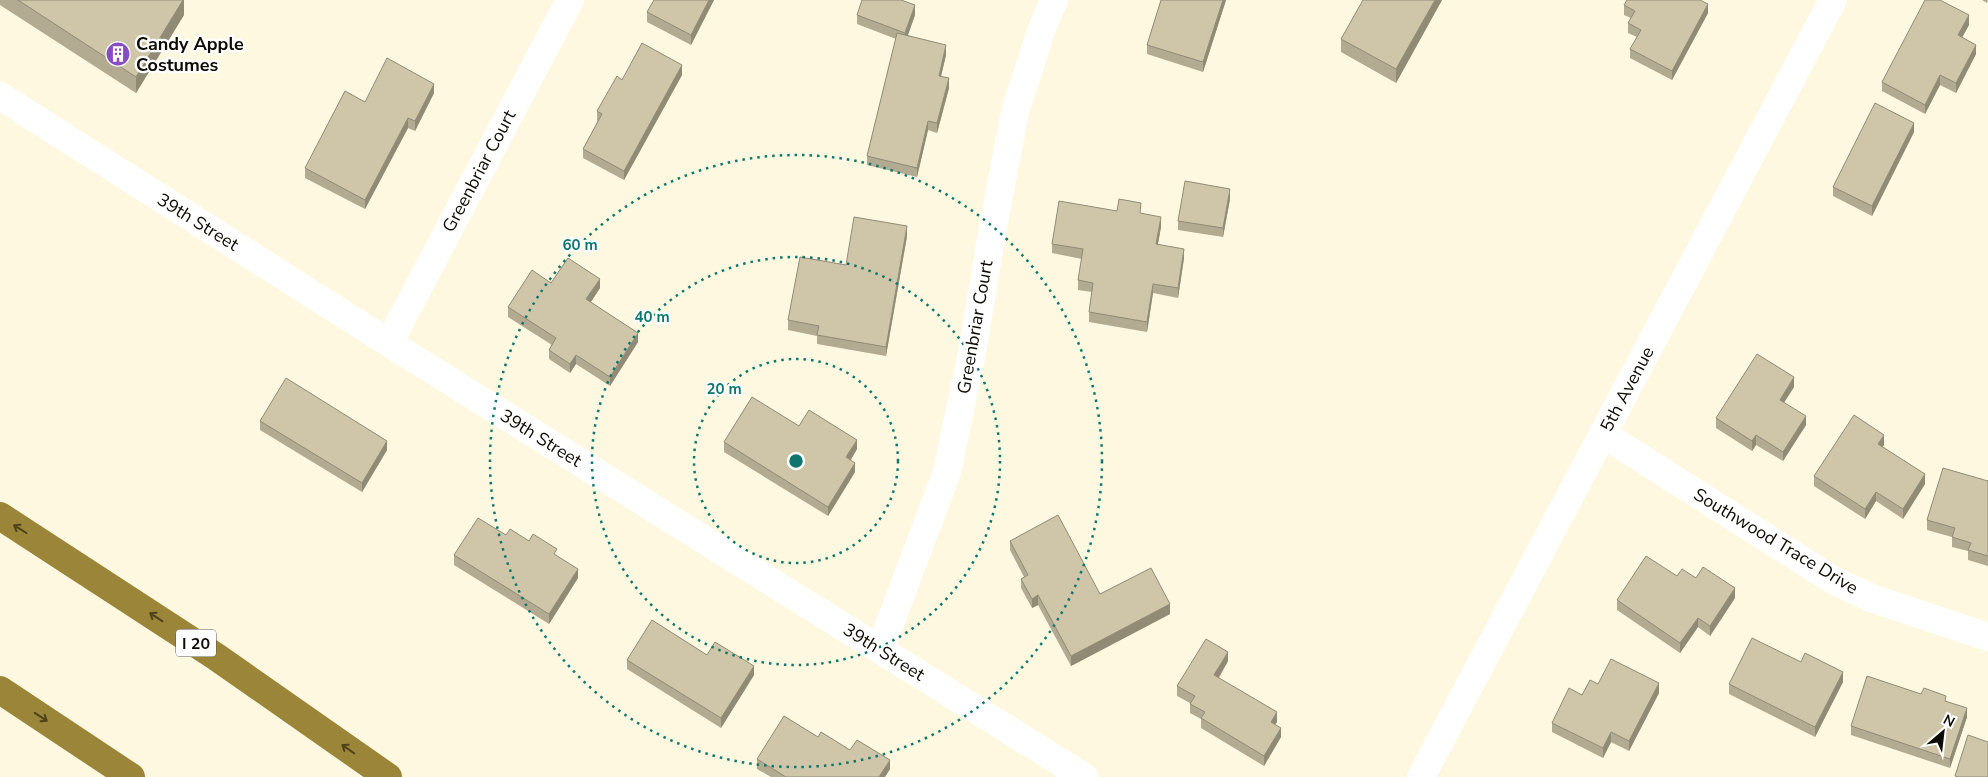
<svg xmlns="http://www.w3.org/2000/svg" width="1988" height="777" font-family="'Nunito Sans',sans-serif">
  <style>
    .lines { fill: none; stroke-linecap: round; stroke-linejoin: round }
    .street { stroke: #fff; stroke-width: 28 }
    .highway { stroke: #9b8539; stroke-width: 28 }
    .wall { fill: #b2aa91 }
    .shaded-wall { fill: #918b76 }
    .building { fill: #cfc6a9; stroke: #918b76 }
    .oneway { stroke: #4d421b }
    .ring { fill: none; stroke: #0f766e; stroke-width: 2.5; stroke-dasharray: 2.5 5 }
    .labels { text-anchor: middle; stroke-width: 4.5; stroke-linejoin: round; paint-order: stroke }
    .shield { fill: #fff; stroke: #56544f; stroke-width: 1 }
    .shield-label { font-size: 16px; font-weight: bold; fill: #0e0b03 }
    .poi-label { font-size: 18px; font-weight: bold; fill: #0e0b03; stroke: #fff; text-anchor: start }
    .street-label { font-size: 18px; fill: #0e0b03; stroke: #fff }
    .centre { fill: #0f766e; stroke: #fff; stroke-width: 2.5 }
    .ring-label { font-size: 15px; text-anchor: middle; font-weight: bold; fill: #0f766e; stroke: #fff; stroke-width: 4.5; stroke-linejoin: round; paint-order: stroke }
  </style>
  <rect width="100%" height="100%" fill="#fff8e0"/>
  <g class="lines">
    <path class="street" d="M0 96 389 343 1084 777
      M389 343 570 0
      M1603 434 1833 580 1871 598 1988 637
      M880 650 947 472 972 353 992 233 1015 112 1041 31 1054 0
      M1421 777 1833 0"/>
    <path class="highway" d="M0 516 215 656 388 777
      M0 690 131 777"/>
  </g>
  <path class="wall" d="M0 0H184V15L136 93 0 5Z
    M654 0H714L691 45 647 22V12Z
    M1161 0H1226L1203 72 1147 54V45Z
    M1442 0 1396 83 1341 52V39Z
    M1982 0H1988L1987 3Z
    M1624 5 1708 13 1672 80 1630 58V49L1637 37 1628 33V23L1631 18 1624 15Z
    M857 15H915L908 35 946 55 941 76 949 88 937 133 928 130 917 177 867 165V156L896 39 857 24Z
    M1969 25 1962 37 1976 54 1956 93 1940 85 1925 114 1882 91V82Z
    M682 75 624 180 583 158V149L598 121H597V111L622 80Z
    M434 93 415 131 408 128 365 209 305 178V168L365 102Z
    M1914 132 1872 216 1833 196V187Z
    M1230 199 1223 237 1178 230V221Z
    M1117 211 1141 214 1161 227 1158 244 1184 258 1178 298 1153 293 1147 332 1089 322V312L1092 292 1078 290V280L1082 259 1052 253V244Z
    M907 236 886 356 817 344V336L788 330V320L846 265Z
    M551 283 600 288 591 302 638 342 610 386 576 364 570 373 549 359V350L552 345 508 317V307Z
    M1794 387 1784 402 1806 425 1783 461 1756 445 1752 451 1716 428V418Z
    M260 421 387 450 362 492 260 430Z
    M799 426 857 449 851 460 855 472 828 516 724 452V442Z
    M1884 445 1882 447 1925 484 1903 519 1876 501 1865 519 1814 486V476Z
    M1988 481V566L1968 560V551L1952 547V537L1927 530V520Z
    M506 535 529 541 557 556 578 578 549 624 454 565V555Z
    M1010 541 1100 594 1170 614 1071 666 1038 605 1032 608 1021 588V579L1024 577 1010 550Z
    M1677 576 1696 578 1735 598 1710 636 1698 627 1680 653 1617 610V600Z
    M627 660 754 675 721 728 627 669Z
    M1228 661 1219 678 1277 722 1275 724 1281 737 1264 766 1201 728V719L1190 713V703L1177 696V686Z
    M1801 662 1843 682 1815 737 1729 694V684Z
    M1598 684 1659 693 1629 751 1611 742 1603 758 1552 732V723L1582 695Z
    M1921 694 1946 701 1967 717 1950 768 1851 735V726Z
    M818 737 850 750 890 769 885 777H771L757 769V759Z"/>
  <path class="shaded-wall" d="M183 0H184V15L136 93V77Z
    M709 0H714L691 45V35Z
    M1223 0H1226L1203 72V62Z
    M1435 0H1442L1396 83V69Z
    M1708 4V13L1672 80V71Z
    M915 5V15L905 43V33Z
    M1969 15V25L1958 45V35Z
    M946 45V55L939 85V76Z
    M1976 45V54L1956 93V83Z
    M682 65V75L624 180V171Z
    M1940 75V85L1925 114V105Z
    M949 78V88L937 133V123Z
    M434 84V93L415 131V121Z
    M408 118V128L365 209V200Z
    M928 121V130L917 177V168Z
    M1914 123V132L1872 216V206Z
    M1230 189V199L1223 237V228Z
    M1161 217V227L1156 254V244Z
    M907 226V236L886 356V347Z
    M1184 249V258L1178 298V288Z
    M600 279V288L586 309V299Z
    M1153 284V293L1147 332V322Z
    M638 333V342L610 386V377Z
    M576 355V364L570 373V364Z
    M1794 377V387L1780 409V400Z
    M1806 416V425L1783 461V452Z
    M1756 435V445L1752 451V441Z
    M1884 435V445L1878 454V444Z
    M857 440V449L846 467V457Z
    M387 441V450L362 492V483Z
    M855 463V472L828 516V507Z
    M1925 474V484L1903 519V509Z
    M1876 492V501L1865 519V509Z
    M578 569V578L549 624V614Z
    M1735 588V598L1710 636V626Z
    M1038 595V605L1032 608V599Z
    M1170 604V614L1071 666V656Z
    M1698 618V627L1680 653V643Z
    M1228 652V661L1214 685V675Z
    M754 666V675L721 728V718Z
    M1843 672V682L1815 737V727Z
    M1659 683V693L1629 751V741Z
    M1967 708V717L1950 768V759Z
    M1277 712V722L1271 731V722Z
    M1281 728V737L1264 766V756Z
    M1611 732V742L1603 758V748Z
    M890 760V769L885 777H879Z"/>
  <path class="building" d="M18 0H183L136 77Z
    M654 0H709L691 35 647 12Z
    M862 0H901L915 5 905 33 857 15Z
    M1161 0H1223L1203 62 1147 45Z
    M1363 0H1435L1396 69 1341 39Z
    M1627 0H1700L1708 4 1672 71 1630 49 1641 30 1628 23 1635 11 1624 5Z
    M1925 0H1940L1969 15 1958 35 1976 45 1956 83 1940 75 1925 105 1882 82Z
    M897 33 946 45 939 76 949 78 937 123 928 121 917 168 867 156Z
    M642 43 682 65 624 171 583 149 602 114 597 111 617 76 622 80Z
    M387 58 434 84 415 121 408 118 365 200 305 168 345 91 365 102Z
    M1875 103 1914 123 1872 206 1833 187Z
    M1185 181 1230 189 1223 228 1178 221Z
    M1119 199 1141 203 1140 213 1161 217 1156 244 1184 249 1178 288 1153 284 1147 322 1089 312 1093 283 1078 280 1083 249 1052 244 1059 201 1117 211Z
    M854 217 907 226 886 347 817 335 819 326 788 320 800 257 846 265Z
    M568 258 600 279 586 299 638 333 610 377 576 355 570 364 549 350 556 338 508 307 532 270 551 283Z
    M1757 354 1794 377 1780 400 1806 416 1783 452 1756 435 1752 441 1716 418Z
    M286 378 387 441 362 483 260 421Z
    M752 397 799 426 809 410 857 440 846 457 855 463 828 507 724 442Z
    M1854 415 1884 435 1878 444 1925 474 1903 509 1876 492 1865 509 1814 476Z
    M1943 468 1988 481V556L1968 550 1971 543 1952 537 1955 528 1927 520Z
    M1058 515 1100 594 1151 568 1170 604 1071 656 1038 595 1032 599 1021 579 1028 575 1010 541Z
    M478 518 506 535 510 529 529 541 533 534 557 549 554 554 578 569 549 614 454 555Z
    M1646 556 1677 576 1682 569 1696 578 1703 567 1735 588 1710 626 1698 618 1680 643 1617 600Z
    M652 620 707 655 715 642 754 666 721 718 627 660Z
    M1752 638 1801 662 1805 653 1843 672 1815 727 1729 684Z
    M1206 639 1228 652 1214 675 1277 712 1271 722 1281 728 1264 756 1201 718 1205 712 1190 704 1195 696 1177 686Z
    M1611 659 1659 683 1629 741 1611 732 1603 748 1552 723 1569 688 1582 695 1590 680 1598 684Z
    M1867 676 1921 694 1924 688 1946 696 1945 701 1967 708 1950 759 1851 726Z
    M784 716 818 737 821 732 850 750 857 740 890 760 879 777H786L757 759Z
    M1968 735 1988 742V777H1959L1955 776Z"/>
  <defs><path id="oneway-shaft" d="M-6 0H5M1.5-3L5.5 0L1.5 3" fill="none" stroke-width="1.6" stroke-linecap="round" stroke-linejoin="round" transform="scale(1.25)"/></defs>
  <g class="oneway">
    <use href="#oneway-shaft" transform="translate(20 529) rotate(-148)"/>
    <use href="#oneway-shaft" transform="translate(156 617) rotate(-147)"/>
    <use href="#oneway-shaft" transform="translate(41 717) rotate(33)"/>
    <use href="#oneway-shaft" transform="translate(348 749) rotate(-145)"/>
  </g>
  <g class="ring">
    <circle cx="796" cy="461" r="102"/>
    <circle cx="796" cy="461" r="204"/>
    <circle cx="796" cy="461" r="306"/>
  </g>
  <defs>
    <symbol id="building-disc" viewBox="-11 -11 22 22"><circle r="9.5" fill="#874cc3" stroke="#fff"/><path d="M-4-6H4V6H1V3H-1V6H-4ZM-2.5-4.3h1.7v1.8h-1.7ZM.8-4.3h1.7v1.8H.8ZM-2.5-1h1.7V.8h-1.7ZM.8-1h1.7V.8H.8Z" fill="#fff"/></symbol>
  </defs>
  <g fill-rule="evenodd">
    <use href="#building-disc" x="104" y="40" width="28" height="28"/>
  </g>
  <g class="labels">
    <rect class="shield" x="176" y="629.5" width="40" height="27" rx="4"/>
    <g class="shield-label">
      <text x="196" y="649">I 20</text>
    </g>
    <g class="poi-label">
      <text x="136" y="50">Candy Apple<tspan x="136" dy="21">Costumes</tspan></text>
    </g>
    <g class="street-label">
      <text transform="translate(479 171) rotate(-62)" y="6">Greenbriar Court</text>
      <text transform="translate(198 222) rotate(32)" y="6">39th Street</text>
      <text transform="translate(975 327) rotate(-80)" y="6">Greenbriar Court</text>
      <text transform="translate(1627 389) rotate(-62)" y="6">5th Avenue</text>
      <text transform="translate(541 438) rotate(32)" y="6">39th Street</text>
      <text transform="translate(1776 541) rotate(31)" y="6">Southwood Trace Drive</text>
      <text transform="translate(884 652) rotate(32)" y="6">39th Street</text>
    </g>
  </g>
  <circle cx="796" cy="461" r="8" class="centre"/>
  <g class="ring-label">
    <text x="580" y="250">60 m</text>
    <text x="652" y="322">40 m</text>
    <text x="724" y="394">20 m</text>
  </g>
  <g transform="translate(1943 732) rotate(28)" stroke="#ffffff" stroke-width="4" paint-order="stroke">
  <path d="M0-4L9 19L0 12L-9 19Z" fill="#0e0b03"/>
  <text y="-8" font-size="14" font-weight="bold" text-anchor="middle" fill="#0e0b03">N</text>
  </g>
</svg>
